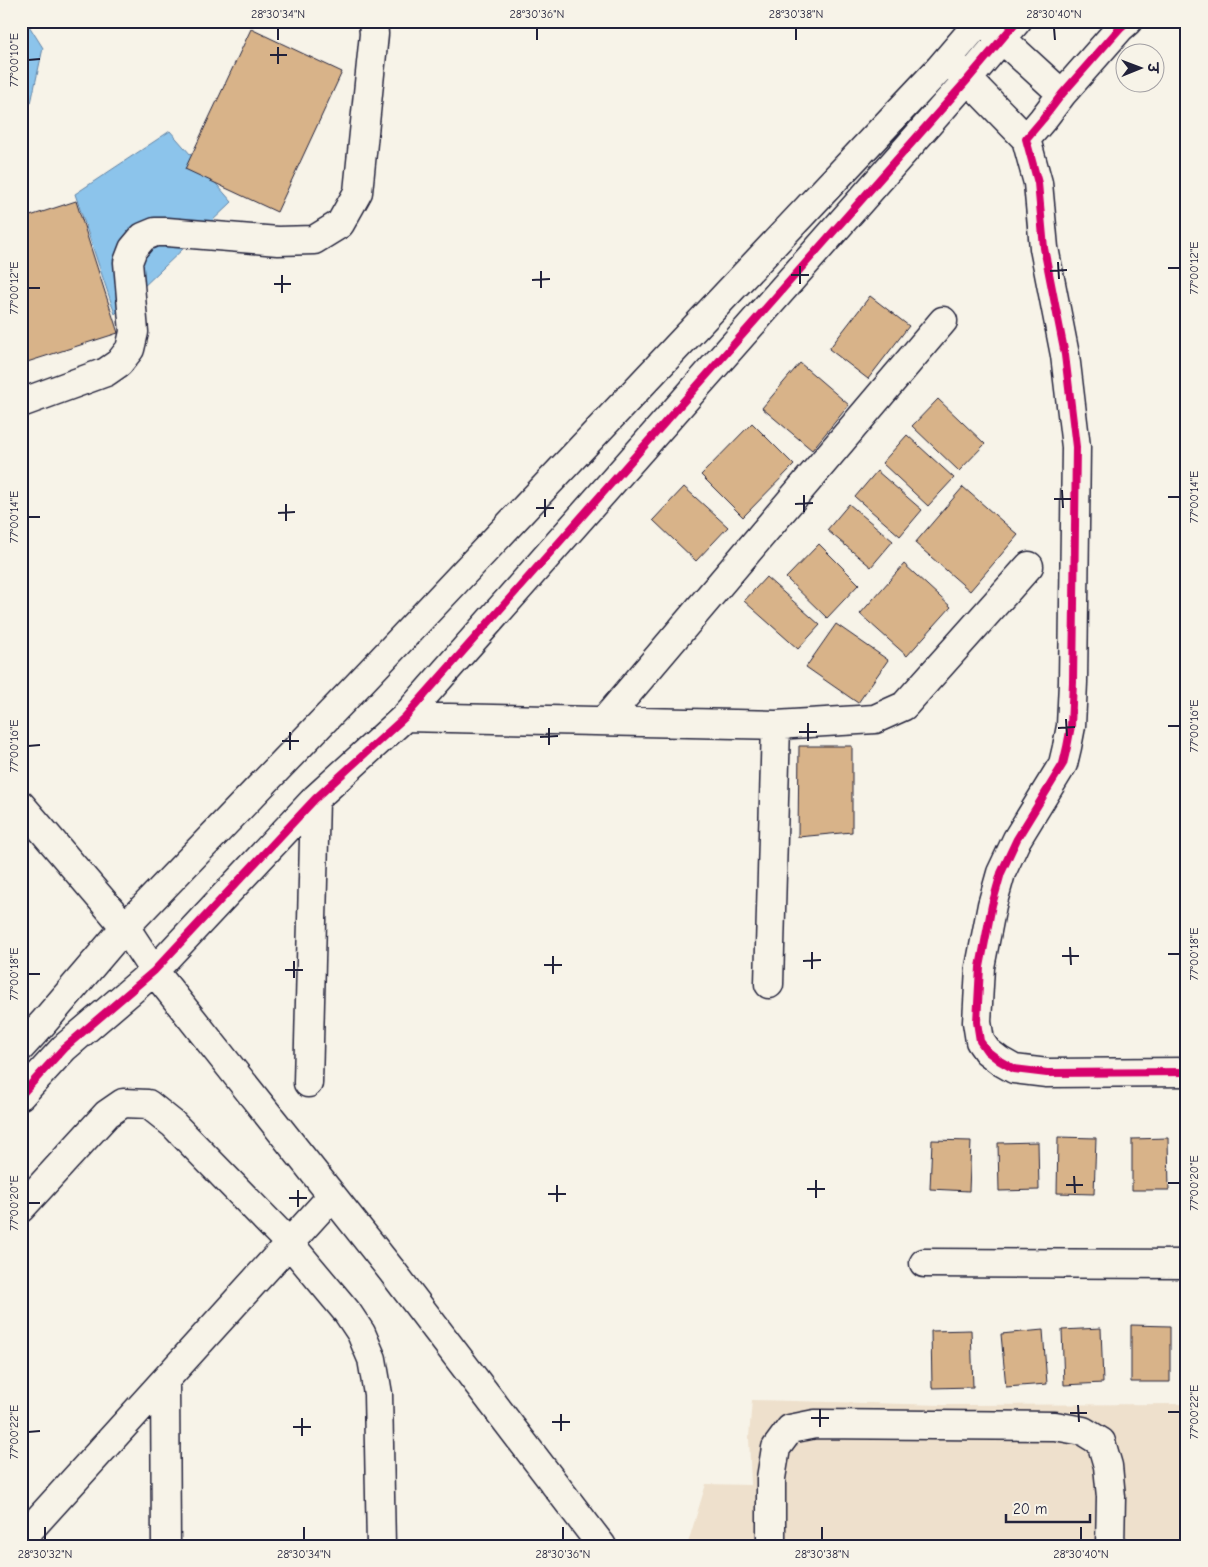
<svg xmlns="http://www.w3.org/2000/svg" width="1208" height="1567" font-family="'Comic Neue','Playpen Sans Deva',sans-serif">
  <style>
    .built { fill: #eee0cc }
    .water { fill: #8cc4eb; stroke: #6283a5 }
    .building { fill: #d8b389; stroke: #22223b }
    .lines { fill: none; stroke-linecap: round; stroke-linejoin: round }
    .minor-casing { stroke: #22223b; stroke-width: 31 }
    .minor { stroke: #f7f3e8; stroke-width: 28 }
    .cycleway-casing { stroke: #f7f3e8; stroke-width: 11 }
    .cycleway { stroke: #d6006c; stroke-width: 8 }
    .ticks { fill: none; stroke: #22223b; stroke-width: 2 }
    .neatline { fill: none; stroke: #22223b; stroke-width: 2 }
    .ticks-label { font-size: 12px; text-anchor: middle; fill: #22223b }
  </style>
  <rect width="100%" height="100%" fill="#f7f3e8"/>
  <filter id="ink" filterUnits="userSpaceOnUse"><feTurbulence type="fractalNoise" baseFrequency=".02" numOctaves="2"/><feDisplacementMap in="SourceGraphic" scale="10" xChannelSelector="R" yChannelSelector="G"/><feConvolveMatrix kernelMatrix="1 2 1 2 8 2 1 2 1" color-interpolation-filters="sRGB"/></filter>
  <g filter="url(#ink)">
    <path class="built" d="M752 1400 943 1405 1187 1404V1546H687L706 1484 751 1485 749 1437Z"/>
    <path class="water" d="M21 21H26L43 48 31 103 21 110Z
      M170 131 232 202 115 314 75 194Z"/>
    <path class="building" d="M251 29 342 72 277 212 185 169Z
      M76 201 118 333 21 364V219Z
      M870 296 909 326 868 379 829 349Z
      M800 363 849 405 812 450 762 408Z
      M938 399 985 444 959 471 912 426Z
      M752 423 794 465 743 517 701 475Z
      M907 435 954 478 928 506 882 463Z
      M877 471 922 510 900 536 855 497Z
      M684 487 728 527 696 561 653 520Z
      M963 487 1018 535 970 591 915 543Z
      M849 504 893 541 871 567 827 530Z
      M819 544 859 584 827 618 786 578Z
      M904 564 951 607 907 656 860 614Z
      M766 577 820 625 798 649 744 601Z
      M836 624 888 660 858 703 806 667Z
      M799 746H852V832L798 837Z
      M1058 1137 1096 1138 1094 1194 1057 1193Z
      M1168 1138 1169 1190H1132V1139Z
      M932 1140 971 1141 969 1191 930 1189Z
      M1038 1142 1039 1190 999 1191 998 1143Z
      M1131 1325 1170 1326V1382H1131Z
      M1186 1325H1187V1378H1186Z
      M1101 1328 1103 1383 1064 1385 1062 1330Z
      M971 1330 973 1387 932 1388 931 1331Z
      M1043 1330 1047 1384 1006 1387 1001 1334Z"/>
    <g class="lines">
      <defs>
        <path id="minor" d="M1128 21 1120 28 1062 94 1043 119 1026 139 1038 183 1044 248 1065 355 1076 447 1073 682 1071 726 1067 747 1063 764 1017 839 1001 873 992 905 980 967 977 1022 980 1041 987 1051 1000 1061 1014 1069 1047 1073 1187 1072
          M989 27 1062 94
          M956 67 1026 139
          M21 403 106 372 119 363 130 349 134 332 128 262 133 249 143 237 155 232H167L278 241 314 240 340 224 358 192 374 34 373 21
          M405 717 776 725 875 719 904 706 1029 566
          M604 721 943 321
          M21 805 125 927 154 971 392 1271 602 1546
          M769 984 776 725
          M21 1047 43 1023 125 927 358 685 939 69 980 21
          M308 1083 315 799
          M21 1095 64 1048 154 971 315 799 405 717 968 79 1017 21
          M21 1208 107 1114 123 1103 148 1104 173 1124 290 1244 347 1312 361 1333 372 1359 378 1394 381 1546
          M924 1263 1187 1264
          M165 1381 166 1546
          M21 1539 332 1196
          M771 1546V1478L776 1448 790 1429 815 1424 1055 1426 1083 1431 1101 1442 1108 1466 1111 1497 1110 1546"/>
      </defs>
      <use href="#minor" class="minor-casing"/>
      <use href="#minor" class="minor"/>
      <defs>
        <path id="cycleway" d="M1128 21 1120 28 1062 94 1043 119 1026 139 1038 183 1044 248 1065 355 1076 447 1073 682 1071 726 1067 747 1063 764 1017 839 1001 873 992 905 980 967 977 1022 980 1041 987 1051 1000 1061 1014 1069 1047 1073 1187 1072
          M21 1095 64 1048 154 971 315 799 405 717 968 79 1017 21"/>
      </defs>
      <use href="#cycleway" class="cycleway-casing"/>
      <use href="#cycleway" class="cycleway"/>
    </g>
  </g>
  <path class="ticks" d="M278 28V40M537 28V40M796 28V40M1054 28 1055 40M278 47V64M270 55H287M28 60 40 59M1058 262 1059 279M800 266V284M1168 268H1180M541 271V288M1050 271 1067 270M282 275V293M791 275H809M532 280 550 279M274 284H291M28 288H40M1062 490 1063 508M804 495V512M1168 497H1180M545 499V517M1054 499H1071M286 504V521M795 504 813 503M536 508H554M278 513 295 512M28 517H40M1066 719 1067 736M808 723V741M1168 726H1180M549 728V745M1058 728 1075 727M290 732V750M799 732H817M540 737 558 736M282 741H299M28 746 40 745M1070 947 1071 965M812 952V969M1168 954H1180M553 956V974M1062 956H1079M294 961V978M803 961 821 960M544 965H562M285 970H303M28 974H40M1074 1176 1075 1193M816 1180V1198M1168 1183H1180M557 1185V1202M1066 1185H1083M807 1189H825M298 1190V1207M548 1194H566M289 1198H307M28 1203H40M1078 1405 1079 1422M820 1409V1427M1168 1412H1180M1070 1413H1087M561 1414V1431M302 1418V1436M811 1418H829M552 1422H570M293 1427H311M28 1432 40 1431M45 1527V1540M304 1527V1540M563 1527V1540M822 1527V1540M1081 1527V1540"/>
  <rect width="1208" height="1567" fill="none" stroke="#f7f3e8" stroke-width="55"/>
  <g transform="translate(1140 68) rotate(89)"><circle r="24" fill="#f7f3e8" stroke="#a29fa3"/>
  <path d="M0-4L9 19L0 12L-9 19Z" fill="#22223b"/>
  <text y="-8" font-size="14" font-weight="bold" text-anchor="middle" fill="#22223b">उ</text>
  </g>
  <path d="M1006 1514v8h84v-8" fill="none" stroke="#22223b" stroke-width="2.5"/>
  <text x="1013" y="1514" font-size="15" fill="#22223b" stroke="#f7f3e8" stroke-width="4" paint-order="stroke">20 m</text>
  <rect x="28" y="28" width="1152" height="1512" class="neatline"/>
  <g class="ticks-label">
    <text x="278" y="18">28°30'34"N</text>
    <text x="537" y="18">28°30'36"N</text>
    <text x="796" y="18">28°30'38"N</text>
    <text x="1054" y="18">28°30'40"N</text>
    <text transform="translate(14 60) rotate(-90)" y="4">77°00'10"E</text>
    <text transform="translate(1194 268) rotate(-90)" y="4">77°00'12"E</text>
    <text transform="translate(14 288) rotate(-90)" y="4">77°00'12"E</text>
    <text transform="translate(1194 497) rotate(-90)" y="4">77°00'14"E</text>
    <text transform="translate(14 517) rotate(-90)" y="4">77°00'14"E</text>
    <text transform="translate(1194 726) rotate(-90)" y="4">77°00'16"E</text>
    <text transform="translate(14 746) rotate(-90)" y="4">77°00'16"E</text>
    <text transform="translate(1194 954) rotate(-90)" y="4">77°00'18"E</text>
    <text transform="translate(14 974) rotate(-90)" y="4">77°00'18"E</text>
    <text transform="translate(1194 1183) rotate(-90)" y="4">77°00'20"E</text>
    <text transform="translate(14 1203) rotate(-90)" y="4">77°00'20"E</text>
    <text transform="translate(1194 1412) rotate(-90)" y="4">77°00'22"E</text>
    <text transform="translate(14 1432) rotate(-90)" y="4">77°00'22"E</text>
    <text x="45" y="1558">28°30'32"N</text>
    <text x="304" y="1558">28°30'34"N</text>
    <text x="563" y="1558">28°30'36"N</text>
    <text x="822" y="1558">28°30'38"N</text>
    <text x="1081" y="1558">28°30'40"N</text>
  </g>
</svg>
